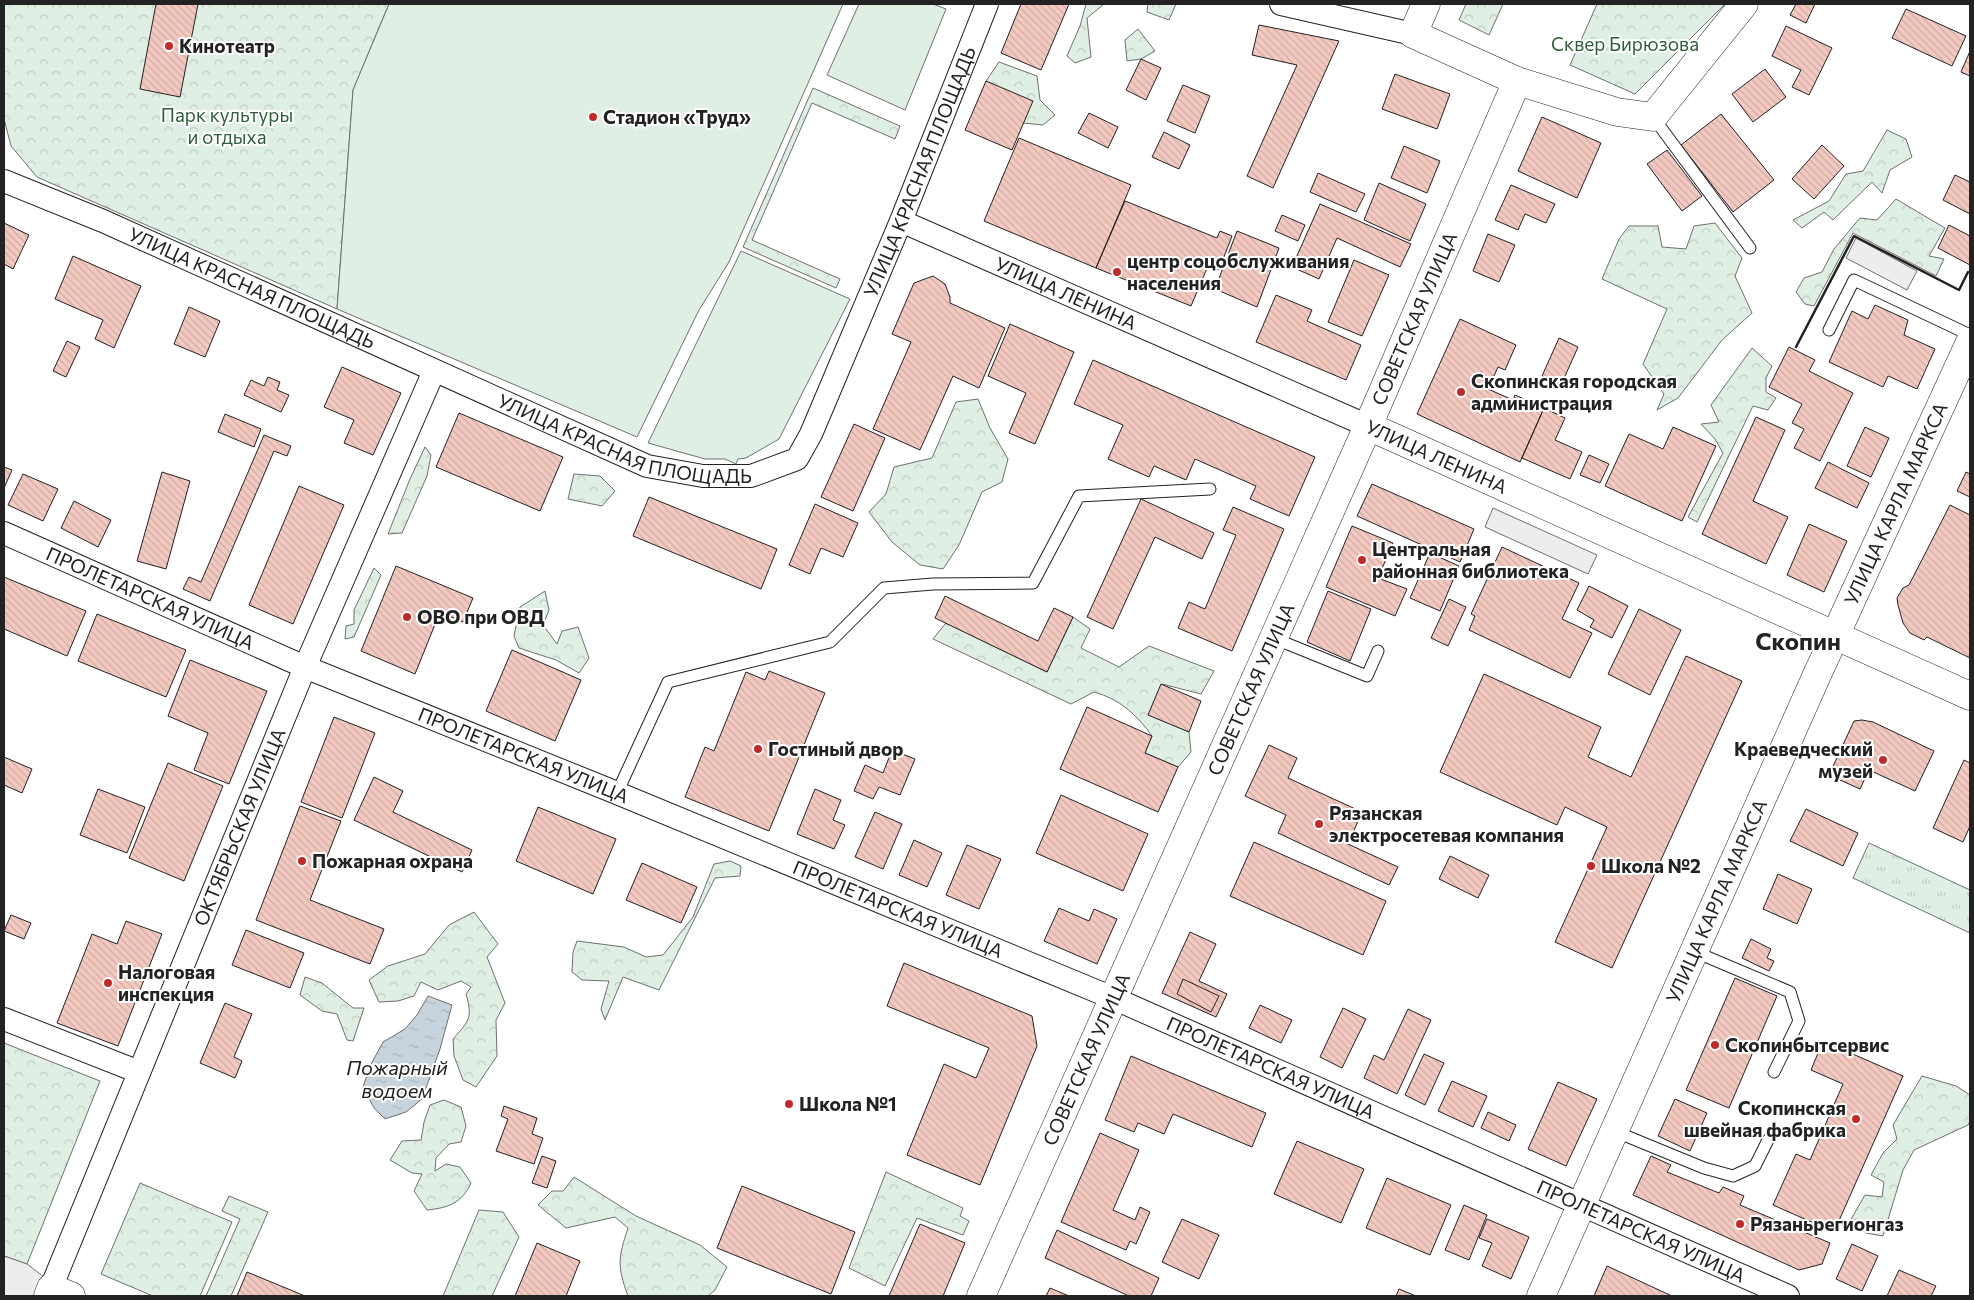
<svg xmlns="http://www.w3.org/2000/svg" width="1974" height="1300" font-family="Commissioner,sans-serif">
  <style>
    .grass { fill: url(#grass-tufts); stroke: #6f6f6f }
    .forest { fill: url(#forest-crowns); stroke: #6f6f6f }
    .pitch { fill: #e0efe3; stroke: #6f6f6f }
    .parking { fill: #ededed; stroke: #6f6f6f }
    .water { fill: url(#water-ripples); stroke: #6f6f6f }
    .building { fill: url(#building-back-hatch); stroke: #222 }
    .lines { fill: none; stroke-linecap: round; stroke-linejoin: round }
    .lane-casing { stroke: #222; stroke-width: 13 }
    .street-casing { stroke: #222; stroke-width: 24 }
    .secondary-casing { stroke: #222; stroke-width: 29 }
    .lane { stroke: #fff; stroke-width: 11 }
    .street { stroke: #fff; stroke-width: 22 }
    .secondary { stroke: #fff; stroke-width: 28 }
    .wall { stroke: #222; stroke-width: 2.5 }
    .poi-dot { fill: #c62828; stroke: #fff; stroke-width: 2 }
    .labels { text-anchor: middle; stroke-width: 4; stroke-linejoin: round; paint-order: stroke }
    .park-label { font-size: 19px; fill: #2f5e38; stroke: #fff }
    .poi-label { font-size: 19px; font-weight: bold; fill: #222; stroke: #fff; text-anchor: start }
    .street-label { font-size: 19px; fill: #222; stroke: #fff }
    .water-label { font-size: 20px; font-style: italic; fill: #222; stroke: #fff }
    .district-label { font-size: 24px; font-weight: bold; fill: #222; stroke: #fff }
  </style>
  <defs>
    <pattern id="grass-tufts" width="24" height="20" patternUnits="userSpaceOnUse" patternTransform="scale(1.25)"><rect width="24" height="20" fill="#e0efe3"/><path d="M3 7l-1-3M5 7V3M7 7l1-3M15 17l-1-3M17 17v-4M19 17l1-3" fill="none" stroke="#c0cdc2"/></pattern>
    <pattern id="forest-crowns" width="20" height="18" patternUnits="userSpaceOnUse" patternTransform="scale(1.25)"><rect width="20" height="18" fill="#e0efe3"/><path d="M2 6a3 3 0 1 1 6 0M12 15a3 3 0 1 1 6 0" fill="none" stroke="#c0cdc2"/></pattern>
    <pattern id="water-ripples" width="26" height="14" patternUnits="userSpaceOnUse" patternTransform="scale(1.25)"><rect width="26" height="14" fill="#c7d3dd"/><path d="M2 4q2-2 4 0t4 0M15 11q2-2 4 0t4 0" fill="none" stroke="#abb5bd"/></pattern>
    <pattern id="building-back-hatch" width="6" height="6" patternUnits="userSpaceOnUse" patternTransform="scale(1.25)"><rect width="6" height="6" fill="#f3c9c0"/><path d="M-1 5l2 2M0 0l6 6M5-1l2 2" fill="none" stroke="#d0aca5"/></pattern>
  </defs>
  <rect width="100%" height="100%" fill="#fff"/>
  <path class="grass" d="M1869 843 1970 890V933L1853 878Z"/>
  <path class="forest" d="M4 4H389L353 90 337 309 37 177 11 146 4 119Z
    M1086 4H1104L1087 18 1091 57 1075 63 1067 56 1080 26Z
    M1148 4H1176L1169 20 1147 12Z
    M1466 4H1503L1489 35 1459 20Z
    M1597 4H1725L1635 94 1570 65Z
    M1138 29 1155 51 1141 59 1127 61 1125 40Z
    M999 62 1037 76 1040 100 1055 115 1043 125 1023 123 986 81Z
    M813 88 900 126 895 139 812 103 752 240 840 279 836 288 743 247Z
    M1887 130 1906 139 1912 157 1890 170 1882 193 1872 182 1833 220 1824 212 1802 228 1793 220 1829 201 1846 174 1863 171Z
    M1896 199 1945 228 1929 256 1944 259 1936 276 1853 233 1814 306 1805 304 1796 292 1804 278 1822 272 1834 249 1860 218 1877 220Z
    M1715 223 1742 258 1735 276 1752 313 1722 340 1678 398 1657 410 1664 394 1643 364 1667 309 1602 279 1619 239 1629 226H1658L1662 247 1686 249 1694 226Z
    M1752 348 1772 366 1766 378V392L1776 398 1768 410 1753 406 1697 522 1688 517 1723 453 1715 439 1701 424 1719 422 1711 405Z
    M978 399 990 428 1008 459 1002 482 982 492 959 545 943 569 920 565 892 542 869 512 886 494 894 467 932 458 956 402Z
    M425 447 431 455 427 476 402 533 388 534 410 479Z
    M574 474 600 476 615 491 602 506 568 499Z
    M374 568 381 575 354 637 345 639 346 626 354 624V610Z
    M545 591 549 610 543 625 557 644 562 631 578 627 589 658 579 673 556 660 519 648 514 636 520 607Z
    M1073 617 1090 629 1081 648 1119 667 1149 646 1214 671 1201 694 1162 684 1149 715 1189 732 1191 752 1178 767 1145 753 1152 736C1137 715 1120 699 1094 692L1071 704 933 639 946 623 1047 672Z
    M730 861 741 866 740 876 715 878 659 990 623 977 605 1020 601 1009 609 981 582 980 572 972 573 952 577 941 624 947 646 957 663 955 693 917 714 864Z
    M474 912 498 944 487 957 505 1003 496 1020 497 1056 476 1087 463 1080 454 1056 453 1039C469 1021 473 1018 466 994L471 987 461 981 438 990 421 982 414 996 398 1001 379 1002 369 980 388 966 425 954 449 925Z
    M305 977 322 983 353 1008H364L353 1041 347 1040 337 1014 322 1011 300 995Z
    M4 1043 100 1081 27 1264 4 1256Z
    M1922 1076 1956 1086 1970 1095V1121L1968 1125 1914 1150 1903 1170 1883 1236 1866 1233 1850 1221 1865 1195 1882 1197 1884 1182 1871 1175 1883 1153 1897 1139 1893 1125Z
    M444 1100 461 1107 466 1126 461 1142 449 1144 436 1158 435 1171 446 1164 460 1167 471 1183C462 1203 448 1208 427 1210L414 1191 422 1174 412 1173 390 1160 402 1141 421 1140 424 1122 430 1105Z
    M886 1172 963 1208 960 1216 969 1221 963 1235 917 1218 885 1286 849 1268Z
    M574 1177 636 1216 700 1245 727 1267 715 1290 708 1296H628C617 1266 618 1258 628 1228L615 1217 566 1228 538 1205 552 1191H563Z
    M140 1183 232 1222 200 1296H153L101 1274Z
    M229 1196 268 1212 231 1296H206L240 1219 222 1211Z
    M479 1210 503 1212 519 1237 492 1296H443Z"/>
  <path class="pitch" d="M389 4H843L729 262 699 310 637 437 337 309 353 90Z
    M859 4H933L946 9 905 110 827 75Z
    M741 251 850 299 779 439 746 458 738 459 736 464 725 459H705L648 443Z"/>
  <path class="parking" d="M1856 238 1917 271 1907 290 1846 258Z
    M1493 508 1597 555 1588 574 1485 527Z
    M4 1256 27 1264 69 1296H4Z"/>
  <path class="water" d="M428 996 452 1005 440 1049 422 1099 406 1112 385 1119 374 1108 363 1087 370 1066 383 1042 405 1029 417 1015Z"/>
  <path class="building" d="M156 4H198L180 97 140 89Z
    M1021 4H1069L1041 70 1001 53Z
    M1796 4H1815L1806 23 1790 15Z
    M1906 9 1966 36 1952 66 1892 38Z
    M1259 25 1339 41 1273 188 1247 176 1297 65 1252 55Z
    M1786 26 1832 48 1809 95 1792 87 1801 70 1772 56Z
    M1970 51V76L1961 72Z
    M1141 59 1161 68 1146 100 1126 90Z
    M1765 69 1786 97 1753 122 1732 94Z
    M1395 74 1450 94 1437 129 1382 109Z
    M986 81 1033 101 1012 150 965 130Z
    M1183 85 1210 96 1195 133 1167 121Z
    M1089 113 1118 127 1108 148 1078 133Z
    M1721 114 1774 180 1733 212 1681 145Z
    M1542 117 1601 143 1577 198 1518 171Z
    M1164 132 1190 145 1179 169 1152 157Z
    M1019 138 1131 185 1096 268 984 221Z
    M1822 145 1844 166 1814 199 1792 179Z
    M1404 146 1440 161 1427 193 1391 178Z
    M1667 150 1702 196 1682 211 1647 164Z
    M1318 173 1365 194 1356 212 1310 192Z
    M1955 175 1970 182V214L1943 200Z
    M1379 183 1426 204 1410 241 1364 220Z
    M1511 185 1555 204 1546 223 1525 214 1518 230 1495 220Z
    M1125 201 1217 238 1220 231 1232 236 1219 270 1208 266 1191 306 1096 268Z
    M1320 204 1411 244 1400 267 1337 238 1319 279 1292 267Z
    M1282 215 1305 225 1298 241 1275 231Z
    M4 223 29 235 13 269 4 264Z
    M1949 225 1970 236V265L1938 248Z
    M1237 231 1279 248 1257 307 1215 289Z
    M1488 234 1515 245 1499 282 1473 271Z
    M73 256 141 286 114 348 95 339 103 320 55 299Z
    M1354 260 1389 275 1362 336 1328 322Z
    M933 276 945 284 950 297V303L1005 328 979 388 953 376 920 450 873 429 911 342 892 334 914 283Z
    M1276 295 1312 310 1307 321 1361 345 1346 380 1256 342Z
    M1875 305 1908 320 1904 335 1935 349 1917 389 1888 376 1883 387 1829 362 1852 311 1868 319Z
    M189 307 220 321 205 357 174 344Z
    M1460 319 1516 345 1505 370 1498 367 1488 389 1513 400 1515 395 1544 408 1520 462 1417 414Z
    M1010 324 1074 352 1035 444 1009 433 1026 393 988 376Z
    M1559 338 1578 347 1561 385 1542 376Z
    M67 341 80 347 66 377 53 371Z
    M1789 347 1815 360 1809 371 1853 393 1820 461 1794 448 1804 429 1792 423 1802 404 1769 387Z
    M1093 360 1315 457 1289 516 1250 499 1256 486 1195 459 1186 480 1154 466 1149 477 1108 459 1123 425 1074 404Z
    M342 367 401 393 373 455 344 443 354 420 324 407Z
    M268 377 280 382 277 390 289 395 281 412 244 395 251 380 264 386Z
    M1544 408 1565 418 1555 440 1582 452 1570 479 1522 458Z
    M459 413 563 457 540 511 436 467Z
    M225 414 261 429 254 447 218 432Z
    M1756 417 1785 430 1753 501 1788 517 1766 564 1702 534Z
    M854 424 885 438 853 511 821 497Z
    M1673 427 1716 446 1682 521 1605 486 1629 434 1663 449Z
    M1865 427 1889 438 1871 477 1847 466Z
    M264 435 291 446 287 456 274 451 210 601 183 589 189 577 201 582Z
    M1589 455 1609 464 1600 483 1580 475Z
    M1828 462 1869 483 1857 508 1815 488Z
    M4 467 12 470 4 488Z
    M162 472 190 481 166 569 137 561Z
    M1966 472 1970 474V497L1957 491Z
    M23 474 58 489 43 521 8 505Z
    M1372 484 1474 529 1460 562 1357 516Z
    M299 486 344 505 293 624 249 605Z
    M649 497 777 549 761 589 633 536Z
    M1141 499 1214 533 1202 559 1155 537 1113 629 1087 617Z
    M74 501 111 520 98 547 61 528Z
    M815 504 858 523 843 557 821 548 810 574 789 565Z
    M1950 505 1970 515V658L1927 637 1924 640 1910 633 1903 623 1898 605 1897 598 1903 588 1909 585Z
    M1233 507 1284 529 1232 651 1178 628 1189 602 1205 609 1236 535 1223 530Z
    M1809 524 1847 541 1824 592 1787 575Z
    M1352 526 1393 543 1378 578 1407 589 1395 616 1326 587Z
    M1502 547 1579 583 1562 619 1592 633 1570 678 1469 630 1475 616 1471 614Z
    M1430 553 1459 566 1440 611 1410 598Z
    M396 566 473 598 463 622 440 612 415 674 361 651Z
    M4 577 86 611 67 656 4 629Z
    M1589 586 1628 606 1612 638 1590 627 1594 620 1577 610Z
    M1328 591 1371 609 1350 661 1307 642Z
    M945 596 1038 641 1054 608 1073 617 1047 672 935 618Z
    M1449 599 1466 607 1448 646 1431 638Z
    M1639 609 1681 630 1650 695 1608 674Z
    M97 614 186 650 166 697 78 661Z
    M512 650 581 680 555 741 486 711Z
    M1686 656 1742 681 1612 968 1555 942 1607 827 1565 807 1557 825 1440 772 1484 674 1601 727 1588 757 1631 777Z
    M190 660 267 691 229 784 194 770 208 733 168 716Z
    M769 671 825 693 769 831 685 797 705 747 714 751 746 672 765 680Z
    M1161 684 1201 701 1189 732 1148 715Z
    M1087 707 1152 736 1145 753 1178 767 1158 812 1060 769Z
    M334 717 375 733 342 818 301 802Z
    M1862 720 1873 722 1934 751 1915 791 1869 770 1860 789 1829 775 1854 721Z
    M1269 745 1297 758 1288 778 1362 812 1348 844 1398 867 1389 885 1278 833 1286 815 1245 796Z
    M892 750 915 759 900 795 879 787 873 799 854 791 865 765 883 773Z
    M4 757 32 769 22 793 4 785Z
    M1964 760 1970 763V826L1963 842 1933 828Z
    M168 763 223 786 184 881 129 858Z
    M374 777 403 791 393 812 472 850 462 872 354 820Z
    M98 789 145 807 127 853 80 835Z
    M815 789 841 800 833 820 845 825 834 849 797 834Z
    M1061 795 1148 834 1123 891 1036 853Z
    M300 806 341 821 310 900 384 929 370 964 256 920Z
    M538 807 616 839 593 894 516 861Z
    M1806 809 1858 833 1843 866 1790 841Z
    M875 812 902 824 883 869 855 857Z
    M914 840 942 853 927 887 899 875Z
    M1254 842 1386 901 1363 955 1230 896Z
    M967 845 1001 859 979 909 946 895Z
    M1450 856 1489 875 1478 898 1439 879Z
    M642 863 697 887 681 923 626 900Z
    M1778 874 1812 889 1797 924 1763 909Z
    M1059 908 1089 921 1094 909 1117 919 1097 964 1044 941Z
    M11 915 31 923 24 939 4 931Z
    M126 921 162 934 118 1046 57 1023 92 934 117 944Z
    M246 930 304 953 290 988 232 965Z
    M1190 932 1216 944 1199 981 1227 994 1216 1017 1162 993Z
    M1751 939 1771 949 1767 958 1774 961 1769 971 1742 958Z
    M904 963 1032 1016 1037 1046 980 1185 907 1155 944 1064 976 1078 989 1048 887 1006Z
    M1735 978 1777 996 1729 1108 1686 1090Z
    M1183 979 1219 996 1211 1012 1177 994Z
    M225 1003 252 1014 234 1057 242 1061 235 1078 200 1063Z
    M1260 1005 1292 1020 1281 1043 1249 1028Z
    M1343 1008 1366 1019 1342 1068 1320 1057Z
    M1408 1009 1431 1020 1397 1094 1364 1078 1374 1055 1384 1060Z
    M1823 1041 1903 1076 1834 1232 1773 1205 1796 1154 1810 1160 1843 1084 1811 1070Z
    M1424 1054 1444 1063 1425 1105 1405 1095Z
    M1131 1056 1266 1113 1252 1147 1173 1114 1164 1134 1138 1123 1134 1132 1105 1120Z
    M1452 1081 1487 1096 1473 1127 1438 1111Z
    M1558 1082 1597 1099 1566 1166 1528 1149Z
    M1675 1099 1707 1113 1690 1151 1658 1136Z
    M504 1106 537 1118 532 1134 543 1138 534 1164 496 1151 508 1119 501 1116Z
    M1488 1112 1516 1125 1509 1141 1481 1128Z
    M1100 1133 1139 1150 1113 1210 1135 1220 1140 1207 1150 1212 1136 1244 1130 1241 1126 1250 1061 1222Z
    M1297 1141 1364 1169 1341 1223 1274 1194Z
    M542 1156 556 1161 547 1188 532 1183Z
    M1651 1156 1671 1165 1667 1172 1719 1193 1723 1187 1744 1196 1740 1205 1830 1243 1822 1264 1799 1270 1633 1195Z
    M1387 1178 1451 1205 1430 1255 1366 1228Z
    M742 1186 855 1232 831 1294 717 1248Z
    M1464 1205 1487 1215 1469 1260 1445 1250Z
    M1182 1219 1219 1235 1199 1279 1162 1262Z
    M1487 1219 1529 1237 1511 1279 1482 1266 1492 1243 1479 1238Z
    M920 1224 965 1243 943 1296H889Z
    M1057 1230 1159 1278 1151 1296H1129L1045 1258Z
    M537 1243 580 1261 566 1296H515Z
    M1852 1244 1878 1256 1862 1291 1836 1279Z
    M1607 1266 1672 1296H1594Z
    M1899 1270 1936 1286 1931 1296H1887Z
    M247 1272 305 1296H237Z
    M1050 1288 1069 1296H1046Z
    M1399 1289 1416 1296H1396Z"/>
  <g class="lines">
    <defs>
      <path id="lane" d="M1653 117 1750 248
        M1829 330 1854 280 1970 335
        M1273 638 1367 676 1378 651
        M617 793 668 682 830 642 884 588 933 584 1033 583 1079 496 1210 489
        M1693 951 1790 992 1799 1021 1774 1072
        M1614 1131 1704 1168 1733 1176 1755 1166 1768 1140"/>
      <g id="street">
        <path d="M1281 4 1413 34"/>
        <path id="s1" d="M4 181 103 221 647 466 703 476H751L797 459 811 434 901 221 987 4"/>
        <path id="s2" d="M901 221 1368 426"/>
        <path id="s3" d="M4 533 305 667 617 793 1113 998 1788 1296"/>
        <path d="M4 1019 139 1072"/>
        <path id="s4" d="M51 1288 305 667 434 371"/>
      </g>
      <g id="secondary">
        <path d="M1426 4 1413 34 1517 81 1617 112 1653 117 1744 4"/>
        <path id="s5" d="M1368 426 1970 696"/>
        <path d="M48 1296 51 1288 71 1296"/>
        <path id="s6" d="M981 1296 1368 426 1517 81"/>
        <path id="s7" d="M1541 1296 1816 677 1970 342"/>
      </g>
    </defs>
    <use href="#lane" class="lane-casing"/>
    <use href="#street" class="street-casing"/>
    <use href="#secondary" class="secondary-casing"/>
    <use href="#lane" class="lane"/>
    <use href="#street" class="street"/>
    <use href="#secondary" class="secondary"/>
    <path class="wall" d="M1796 347 1854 236 1959 290 1968 272"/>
  </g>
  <g class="poi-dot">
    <circle cx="169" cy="46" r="5"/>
    <circle cx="593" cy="117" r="5"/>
    <circle cx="1117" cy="272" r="5"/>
    <circle cx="1461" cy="392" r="5"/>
    <circle cx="1362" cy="560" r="5"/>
    <circle cx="407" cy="617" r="5"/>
    <circle cx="758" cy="749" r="5"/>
    <circle cx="1883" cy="760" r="5"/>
    <circle cx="1319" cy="824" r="5"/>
    <circle cx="302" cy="861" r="5"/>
    <circle cx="1591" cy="866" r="5"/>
    <circle cx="108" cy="983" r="5"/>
    <circle cx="1715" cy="1045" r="5"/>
    <circle cx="789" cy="1104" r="5"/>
    <circle cx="1856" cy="1119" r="5"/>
    <circle cx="1740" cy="1224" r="5"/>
  </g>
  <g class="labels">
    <g class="park-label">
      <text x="1625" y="51">Сквер Бирюзова</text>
      <text x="227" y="122">Парк культуры<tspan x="227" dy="22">и отдыха</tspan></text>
    </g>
    <g class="poi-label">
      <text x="179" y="53">Кинотеатр</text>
      <text x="603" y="124">Стадион «Труд»</text>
      <text x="1127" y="268">центр соцобслуживания<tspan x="1127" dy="22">населения</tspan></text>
      <text x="1471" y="388">Скопинская городская<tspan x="1471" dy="22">администрация</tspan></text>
      <text x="1372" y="556">Центральная<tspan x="1372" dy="22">районная библиотека</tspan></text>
      <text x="417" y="624">ОВО при ОВД</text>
      <text x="768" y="756">Гостиный двор</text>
      <text x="1873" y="756" text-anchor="end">Краеведческий<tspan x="1873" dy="22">музей</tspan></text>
      <text x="1329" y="820">Рязанская<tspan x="1329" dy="22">электросетевая компания</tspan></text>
      <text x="312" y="868">Пожарная охрана</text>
      <text x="1601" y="873">Школа №2</text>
      <text x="118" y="979">Налоговая<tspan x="118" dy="22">инспекция</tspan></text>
      <text x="1725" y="1052">Скопинбытсервис</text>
      <text x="799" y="1111">Школа №1</text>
      <text x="1846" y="1115" text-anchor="end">Скопинская<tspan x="1846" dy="22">швейная фабрика</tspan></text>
      <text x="1750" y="1231">Рязаньрегионгаз</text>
    </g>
    <g class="street-label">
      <text dy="7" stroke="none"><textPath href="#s1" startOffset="1170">УЛИЦА КРАСНАЯ ПЛОЩАДЬ</textPath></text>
      <text dy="7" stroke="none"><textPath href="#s1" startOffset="270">УЛИЦА КРАСНАЯ ПЛОЩАДЬ</textPath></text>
      <text dy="7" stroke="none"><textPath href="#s2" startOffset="180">УЛИЦА ЛЕНИНА</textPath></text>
      <text dy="7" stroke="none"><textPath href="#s6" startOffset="1069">СОВЕТСКАЯ УЛИЦА</textPath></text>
      <text dy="7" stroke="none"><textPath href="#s1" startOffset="675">УЛИЦА КРАСНАЯ ПЛОЩАДЬ</textPath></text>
      <text dy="7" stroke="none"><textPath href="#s5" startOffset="75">УЛИЦА ЛЕНИНА</textPath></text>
      <text dy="7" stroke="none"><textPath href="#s7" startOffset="868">УЛИЦА КАРЛА МАРКСА</textPath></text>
      <text dy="7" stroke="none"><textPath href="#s3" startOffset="160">ПРОЛЕТАРСКАЯ УЛИЦА</textPath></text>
      <text dy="7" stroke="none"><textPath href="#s6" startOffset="664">СОВЕТСКАЯ УЛИЦА</textPath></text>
      <text dy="7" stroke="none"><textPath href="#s3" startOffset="565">ПРОЛЕТАРСКАЯ УЛИЦА</textPath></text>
      <text dy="7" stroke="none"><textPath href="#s4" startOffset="498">ОКТЯБРЬСКАЯ УЛИЦА</textPath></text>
      <text dy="7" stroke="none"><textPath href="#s7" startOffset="432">УЛИЦА КАРЛА МАРКСА</textPath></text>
      <text dy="7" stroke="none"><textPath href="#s3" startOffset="970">ПРОЛЕТАРСКАЯ УЛИЦА</textPath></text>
      <text dy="7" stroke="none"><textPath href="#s6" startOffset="259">СОВЕТСКАЯ УЛИЦА</textPath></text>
      <text dy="7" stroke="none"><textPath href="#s3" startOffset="1375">ПРОЛЕТАРСКАЯ УЛИЦА</textPath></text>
      <text dy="7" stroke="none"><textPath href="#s3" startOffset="1780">ПРОЛЕТАРСКАЯ УЛИЦА</textPath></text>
    </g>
    <g class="water-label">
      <text x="397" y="1075">Пожарный<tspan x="397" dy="23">водоем</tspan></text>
    </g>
    <g class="district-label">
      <text x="1798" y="650">Скопин</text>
    </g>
  </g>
  <rect width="1974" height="1300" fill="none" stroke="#222222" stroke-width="10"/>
</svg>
